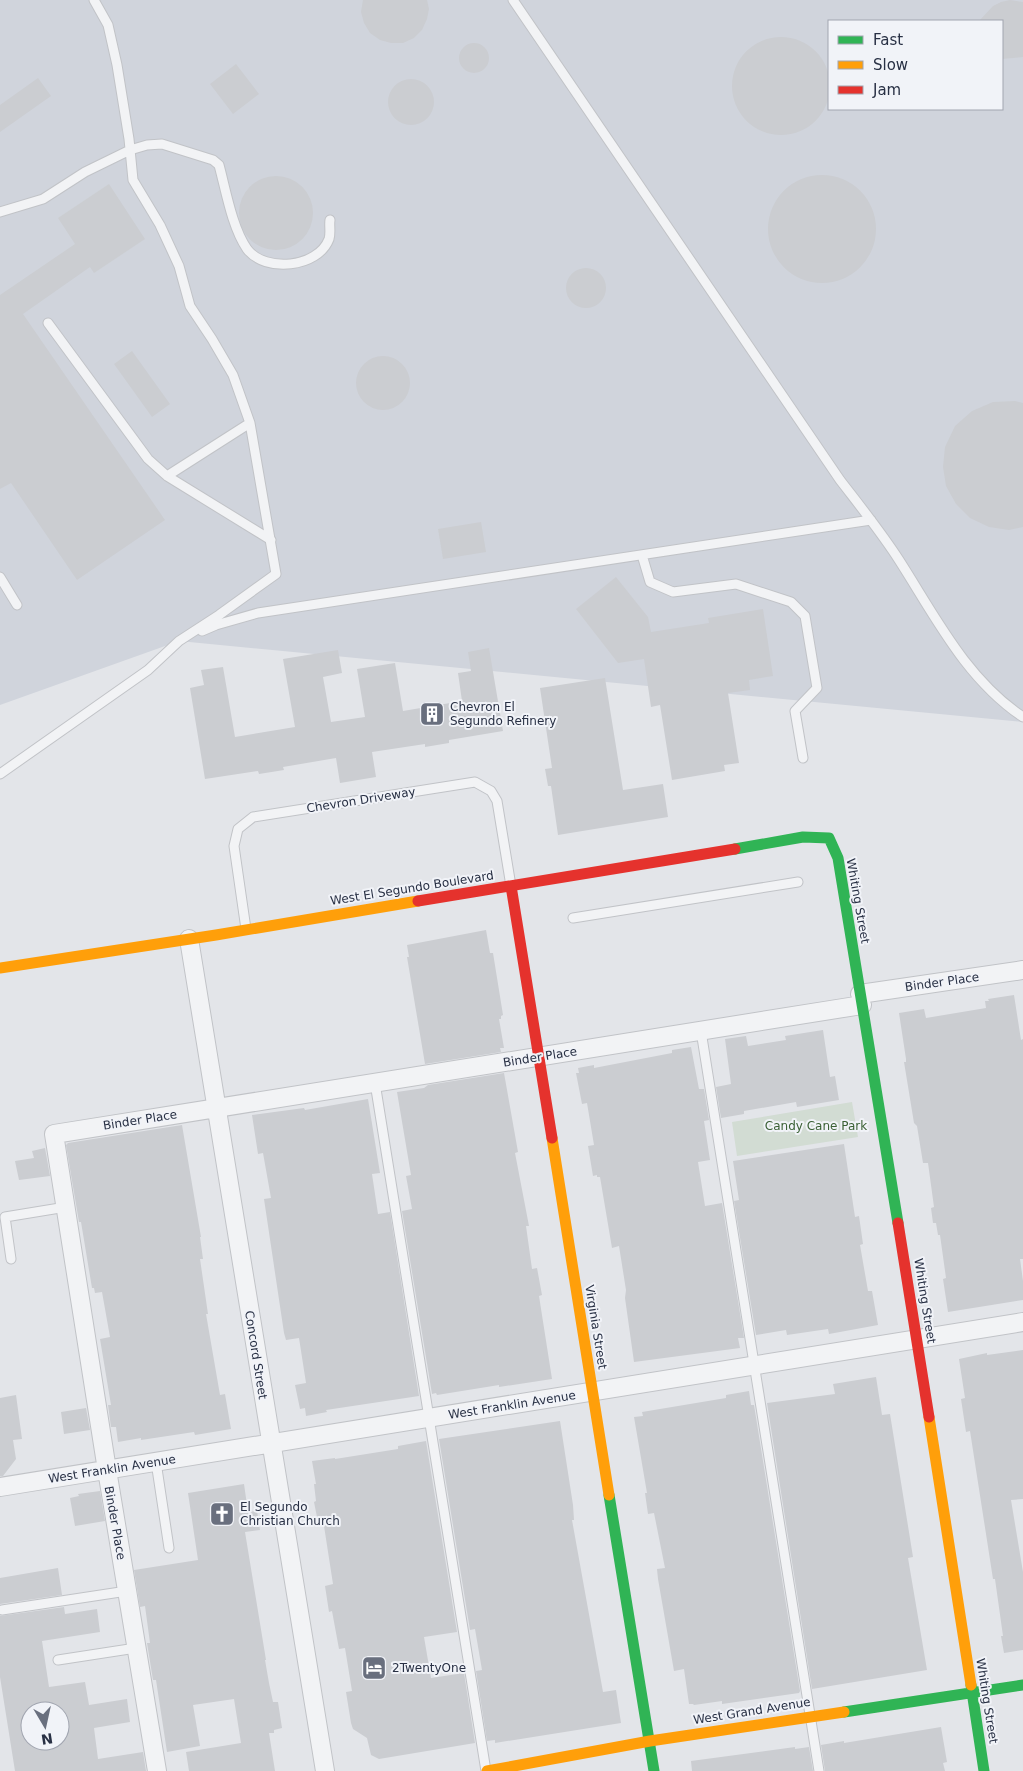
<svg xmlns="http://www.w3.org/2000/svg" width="1023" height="1771" font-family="'DejaVu Sans',sans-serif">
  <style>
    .built { fill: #d0d4dc; fill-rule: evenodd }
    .green { fill: #d2dcd3 }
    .building { fill: #cbcdd1; fill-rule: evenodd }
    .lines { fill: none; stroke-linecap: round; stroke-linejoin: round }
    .lane-casing { stroke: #c1c3c7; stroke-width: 11 }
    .street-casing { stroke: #c1c3c7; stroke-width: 20 }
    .lane { stroke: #f2f3f5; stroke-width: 9 }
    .street { stroke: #f2f3f5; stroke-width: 18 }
    .fast { stroke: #30b455; stroke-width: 11 }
    .slow { stroke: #ff9f0a; stroke-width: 11 }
    .jam { stroke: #e5322d; stroke-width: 11 }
    .labels { text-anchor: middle; stroke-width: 4; stroke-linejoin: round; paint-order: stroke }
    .poi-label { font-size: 12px; fill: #283044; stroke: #f1f3f8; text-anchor: start }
    .street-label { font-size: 12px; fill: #283044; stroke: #f1f3f8 }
    .park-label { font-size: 12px; fill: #3a6034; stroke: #f1f3f8 }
  </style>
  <rect width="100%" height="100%" fill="#e3e5e9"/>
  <path class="built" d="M0 0H1023V722L179 641 0 705ZM829 21H1002V109H829Z"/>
  <path class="green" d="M852 1102 858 1137 737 1156 732 1122Z"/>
  <path class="building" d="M363 0H427L429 9 427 19 422 30 414 38 403 43H391L380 40 370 33 364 23 361 12Z
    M1010 0 1023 2V57L1002 59V21H979L993 6 1001 2Z
    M732 86a49 49 0 1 1 98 0a49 49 0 1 1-98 0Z
    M459 58a15 15 0 1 1 30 0a15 15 0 1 1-30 0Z
    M236 64 259 94 233 114 210 84Z
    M38 78 51 96 0 132V105Z
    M388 102a23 23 0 1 1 46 0a23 23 0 1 1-46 0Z
    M768 229a54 54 0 1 1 108 0a54 54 0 1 1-108 0Z
    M239 213a37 37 0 1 1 74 0a37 37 0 1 1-74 0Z
    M109 184 145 239 94 273 90 267 23 314 165 520 77 580 11 483 0 489V295L75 244 58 218Z
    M566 288a20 20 0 1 1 40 0a20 20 0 1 1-40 0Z
    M132 351 170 404 152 417 114 364Z
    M356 383a27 27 0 1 1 54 0a27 27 0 1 1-54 0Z
    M1015 401 1023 403V527L1009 530 989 527 970 518 956 504 946 486 943 467 945 447 955 426 972 411 993 402Z
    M481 522 486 552 443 559 438 529Z
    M616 577 648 617 651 632 709 623 708 618 763 609 773 676 749 680 750 690 728 693 739 763 724 765 725 771 672 780 660 705 651 707 644 659 618 663 576 609Z
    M489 648 503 731 449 740V743L425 747V744L372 752 376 777 340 783 336 758 283 767 284 770 259 774 258 771 205 779 190 688 204 685 201 670 223 667 235 737 295 727 283 659 338 650 342 673 323 677 331 722 365 717 357 669 395 663 403 711 462 701 458 673 471 671 468 652Z
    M605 678 623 790 663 784 668 817 558 835 551 786H548L545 769 552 768 540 688Z
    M486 930 490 953H493L503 1015 501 1016V1019H499L504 1048H500L501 1052 425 1064 407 957H409L407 945Z
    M1014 995 1021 1040 1023 1039V1259H1020L1023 1281V1300L948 1312 943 1279 946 1278 940 1235H938L936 1223H933L931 1208 934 1207 928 1163H923L917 1126 914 1123 904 1062H906V1059L899 1013 924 1009 926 1018 986 1008 985 1001H989L988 999Z
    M823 1030 830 1077 835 1076 839 1100 797 1107 796 1102 744 1111V1114L721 1118 716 1087 731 1084 725 1039 746 1036 748 1046 786 1040 785 1036Z
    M691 1047 699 1089H704L709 1120 704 1121 710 1160 698 1162 705 1206 722 1203 744 1338H738L740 1348 634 1362 625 1298 626 1290 619 1246 612 1248 600 1177H597V1175L593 1176 588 1146 594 1145 587 1103 582 1104 576 1073H579L578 1068 594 1065V1068L672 1053V1050Z
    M504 1073 518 1152 515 1153 529 1226H526L532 1269 537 1268 542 1295 539 1296 552 1379 499 1387V1385L437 1395 436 1393 432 1394 402 1211 412 1209 406 1176 411 1175 397 1092 424 1088 428 1085Z
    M368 1099 380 1173 372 1174 378 1214 390 1212 419 1396 326 1410 327 1412 306 1416 305 1408 300 1409 295 1385 306 1383 299 1338 286 1340 284 1333 264 1199 271 1198 263 1153 258 1154 252 1115 304 1108 305 1110Z
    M182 1125 201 1237H200L203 1259H200L208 1314H206L220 1395 225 1394 231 1429 195 1435 194 1432 141 1440V1438L118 1442 116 1427H111L108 1405H111L100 1339 110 1337 102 1292 95 1293 94 1288H92L81 1222H79L66 1145 68 1143Z
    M844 1144 855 1217 859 1216 863 1244 860 1245 868 1291H872L878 1325 829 1334 828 1329 787 1335 786 1330 756 1335 734 1201 739 1200 733 1161Z
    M45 1148 50 1176 19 1180 15 1161 34 1158 32 1151Z
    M1023 1350V1499L1011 1500 1023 1572V1650L1004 1653 1001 1636H1003L995 1579H993L970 1431 966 1432 961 1399 965 1398 959 1359 987 1353V1355Z
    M876 1377 882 1415 890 1414 913 1557 908 1558 927 1670 812 1689 767 1403 835 1394 833 1384Z
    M749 1391 751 1405H754L800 1691 799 1693 722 1704V1701L694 1705 693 1704H689L684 1669 674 1671 658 1579 657 1569 665 1568 654 1513 648 1514 645 1493H647L634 1417 643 1416 642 1412 726 1398V1395Z
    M16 1395 22 1439 13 1440 16 1459 3 1476H0V1398Z
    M86 1408 90 1430 64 1434 61 1412Z
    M560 1421 573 1505 574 1520H572L603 1692 616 1690 621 1723 495 1743V1740L487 1741 476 1671 482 1670 475 1629 470 1630 439 1439Z
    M426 1441 457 1632 424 1637 431 1678 464 1673 475 1743 379 1759 371 1755 367 1738 353 1729 351 1723 346 1692 352 1691 345 1648 339 1649 332 1611 329 1612 325 1586 333 1584 324 1526 319 1527 314 1502 316 1501 314 1484H316L312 1461 335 1458V1459L398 1449V1446Z
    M244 1484 248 1512 257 1511 260 1530 245 1532 266 1660H265L269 1683 273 1702H278L282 1728 274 1730V1733H269L275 1771H189L186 1752 241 1743 234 1699 193 1705 200 1746 167 1752 156 1680H153L147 1643H150L145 1606 140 1607 134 1570 198 1560 188 1493Z
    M100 1491 105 1521 75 1526 70 1498 79 1496 78 1494Z
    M58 1568 62 1595 0 1604V1578Z
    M64 1607 65 1614 97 1609 100 1632 42 1641 49 1687 85 1682 89 1705 127 1699 130 1722 94 1728 98 1759 143 1752 146 1771H15L0 1677V1616ZM30 1711H60V1741H30Z
    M941 1727 947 1762 943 1763 945 1771H825L821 1745 844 1741V1743Z
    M795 1747V1749L809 1747 813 1771H692L691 1761Z"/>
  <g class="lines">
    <defs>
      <path id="lane" d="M513 0 840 480C860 506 881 532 899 560 935 616 966 679 1023 717
        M0 212 43 199 85 172 130 150 147 145 162 144 213 160 219 165C226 191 232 227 247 249 265 273 318 268 329 239 331 233 329 225 330 220
        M48 323 148 459 167 476 271 540
        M167 476 250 423
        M642 555 650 582 673 592 736 584 791 602 805 616 817 688 795 711 803 758
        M0 577 17 605
        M202 631 216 625 258 613 871 520
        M0 774 148 670 179 641 219 615 276 574 250 423 233 375 212 339 190 306 179 266 160 225 133 180 129 139 117 65 108 25 94 0
        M573 918 798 882
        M246 929 234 846 238 829 253 817 475 782 491 791 497 801 511 886
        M701 1031 819 1771
        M375 1083 486 1771
        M11 1259 5 1217 66 1207
        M156 1462 169 1548
        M2 1610 127 1591
        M58 1660 136 1648"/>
      <path id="street" d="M189 939 325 1771
        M860 994 1023 970
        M0 1487 1023 1322
        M157 1771 107 1470 54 1134 862 1005"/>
    </defs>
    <use href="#lane" class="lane-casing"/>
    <use href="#street" class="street-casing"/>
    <use href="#lane" class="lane"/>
    <use href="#street" class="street"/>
    <path class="fast" d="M735 849 803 837 829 838 838 858 898 1223
      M609 1495 654 1771
      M971 1685 984 1771
      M844 1712 1023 1685"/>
    <path class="slow" d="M0 968 216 935 418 901
      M552 1138 609 1495
      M929 1417 971 1685
      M487 1771 650 1741 844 1712"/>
    <path class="jam" d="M511 886 552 1138
      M418 901 735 849
      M898 1223 929 1417"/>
  </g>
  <defs>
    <symbol id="building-square" viewBox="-11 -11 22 22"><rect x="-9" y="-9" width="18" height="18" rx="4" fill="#696f7e" stroke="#f1f3f8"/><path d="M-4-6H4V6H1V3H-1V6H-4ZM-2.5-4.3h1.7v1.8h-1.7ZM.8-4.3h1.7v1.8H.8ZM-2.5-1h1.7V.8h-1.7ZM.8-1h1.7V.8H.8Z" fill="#fff"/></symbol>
    <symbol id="church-square" viewBox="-11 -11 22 22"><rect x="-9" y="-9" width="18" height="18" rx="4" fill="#696f7e" stroke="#f1f3f8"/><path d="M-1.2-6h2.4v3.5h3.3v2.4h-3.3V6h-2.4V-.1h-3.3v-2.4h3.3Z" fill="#fff"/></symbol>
    <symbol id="hotel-square" viewBox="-11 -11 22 22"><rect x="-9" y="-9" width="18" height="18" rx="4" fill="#696f7e" stroke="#f1f3f8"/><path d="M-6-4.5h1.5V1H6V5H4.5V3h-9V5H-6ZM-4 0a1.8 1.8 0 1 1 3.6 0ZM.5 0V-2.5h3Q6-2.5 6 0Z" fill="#fff"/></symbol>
  </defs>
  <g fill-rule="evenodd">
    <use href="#building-square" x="418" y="700" width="28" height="28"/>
    <use href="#church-square" x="208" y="1500" width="28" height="28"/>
    <use href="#hotel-square" x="360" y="1654" width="28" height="28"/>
  </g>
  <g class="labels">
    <g class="poi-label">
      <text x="450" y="711">Chevron El<tspan x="450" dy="14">Segundo Refinery</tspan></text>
      <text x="240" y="1511">El Segundo<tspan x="240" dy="14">Christian Church</tspan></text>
      <text x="392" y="1672">2TwentyOne</text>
    </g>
    <g class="street-label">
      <text transform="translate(361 800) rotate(-9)" y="4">Chevron Driveway</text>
      <text transform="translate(412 888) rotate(-9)" y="4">West El Segundo Boulevard</text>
      <text transform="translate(858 901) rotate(80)" y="4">Whiting Street</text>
      <text transform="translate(942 982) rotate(-8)" y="4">Binder Place</text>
      <text transform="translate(540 1057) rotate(-9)" y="4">Binder Place</text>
      <text transform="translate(140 1120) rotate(-9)" y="4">Binder Place</text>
      <text transform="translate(925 1301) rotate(81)" y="4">Whiting Street</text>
      <text transform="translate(596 1327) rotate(81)" y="4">Virginia Street</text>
      <text transform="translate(256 1355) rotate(81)" y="4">Concord Street</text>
      <text transform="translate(512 1405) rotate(-9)" y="4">West Franklin Avenue</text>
      <text transform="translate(112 1469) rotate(-9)" y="4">West Franklin Avenue</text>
      <text transform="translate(115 1523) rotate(80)" y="4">Binder Place</text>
      <text transform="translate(987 1701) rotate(81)" y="4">Whiting Street</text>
      <text transform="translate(752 1711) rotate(-9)" y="4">West Grand Avenue</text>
    </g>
    <g class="park-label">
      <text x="816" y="1130">Candy Cane Park</text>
    </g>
  </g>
  <rect x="828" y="20" width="175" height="90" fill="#f1f3f8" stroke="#a1a5b0"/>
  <rect x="838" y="36" width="25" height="8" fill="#30b455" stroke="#a1a5b0"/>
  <text x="873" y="45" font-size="15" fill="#283044">Fast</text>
  <rect x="838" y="61" width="25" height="8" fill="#ff9f0a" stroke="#a1a5b0"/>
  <text x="873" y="70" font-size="15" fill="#283044">Slow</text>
  <rect x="838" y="86" width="25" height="8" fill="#e5322d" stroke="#a1a5b0"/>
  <text x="873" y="95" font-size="15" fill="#283044">Jam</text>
  <g transform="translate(45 1726) rotate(171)"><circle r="24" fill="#f1f3f8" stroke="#a1a5b0"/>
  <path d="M0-4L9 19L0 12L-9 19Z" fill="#696f7e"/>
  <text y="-8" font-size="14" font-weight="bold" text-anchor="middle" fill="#283044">N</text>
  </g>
</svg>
